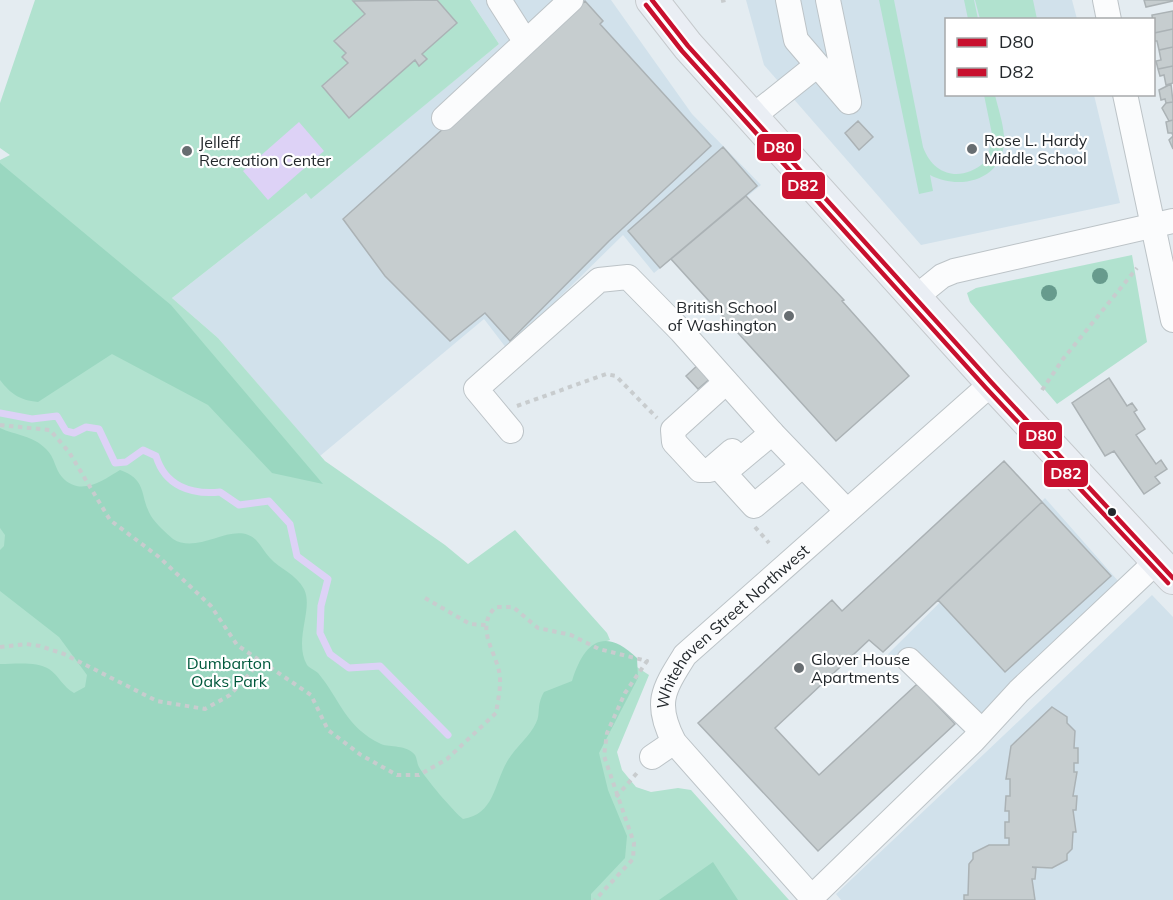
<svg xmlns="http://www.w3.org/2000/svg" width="1173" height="900" font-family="Mulish,sans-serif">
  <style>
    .built { fill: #d1e1eb }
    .green { fill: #b1e2cf }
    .forest { fill: #9ad7c0 }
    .water { fill: #ddd2f6 }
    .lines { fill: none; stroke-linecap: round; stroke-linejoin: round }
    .stream { stroke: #ddd2f6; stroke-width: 7 }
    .building { fill: #c6cdcf; stroke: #abb2b5; stroke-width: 1.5 }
    .minor-casing { stroke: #bcc3c7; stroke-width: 26 }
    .major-casing { stroke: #c5c9cc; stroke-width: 34 }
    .path { stroke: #c8ccce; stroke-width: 4; stroke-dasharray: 4.5 4.5; stroke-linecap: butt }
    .minor { stroke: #fbfcfd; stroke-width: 24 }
    .major { stroke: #eaeef4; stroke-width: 32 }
    .bus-1-casing { stroke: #fff; stroke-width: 9 }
    .bus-2-casing { stroke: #fff; stroke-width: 9 }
    .bus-1 { stroke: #c8102e; stroke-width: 4.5 }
    .bus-2 { stroke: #c8102e; stroke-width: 4.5 }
    .tree { fill: #679b8d }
    .poi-dot { fill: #676d71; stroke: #fff; stroke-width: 2 }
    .bus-dot { fill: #23282c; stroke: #fff; stroke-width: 2 }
    .labels { text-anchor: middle; stroke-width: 4.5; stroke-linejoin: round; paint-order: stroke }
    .poi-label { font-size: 16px; fill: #23282c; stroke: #fff; text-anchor: start }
    .street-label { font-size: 16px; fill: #23282c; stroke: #fff }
    .park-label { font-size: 16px; fill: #00583c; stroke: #fff }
    .line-badge { stroke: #fff; stroke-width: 2 }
    .badge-label { font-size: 16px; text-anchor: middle; font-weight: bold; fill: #fff }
  </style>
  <rect width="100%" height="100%" fill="#e4ecf1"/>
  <path class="built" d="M470 0H611L692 114 761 185 654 273 623 235 507 349 484 319 320 456 218 338 172 298 306 193 311 198 499 44Z
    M746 0H1072L1077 19 946 20V94L1094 95 1120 203 921 245 764 65Z
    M1045 498 1119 582 969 737 888 654Z
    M1152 595 1173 617V900H841L836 894Z"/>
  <path class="green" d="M35 0H470L499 44 311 199 306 193 172 298 218 338 325 461 445 545 468 564 515 530 607 633 610 640 595 645 611 650 649 675 617 752 622 770 636 787 651 792 678 788 691 790 789 900H0V160L10 155 0 148V103Z
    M879 0H894L923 147C934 177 962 182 985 162L993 139 984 95H995C998 108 1003 122 1004 136 1007 178 962 192 930 175L933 191 919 194Z
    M964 0H974L978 19H968Z
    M975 0H1033L1037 19H980Z
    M1132 255 1147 342 1057 404 970 302 967 293 976 288Z"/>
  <path class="forest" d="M0 163 171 305 323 484 272 473 208 405 112 354 38 402C19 400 11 394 0 380Z
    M0 428C15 435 34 436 46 449 55 457 55 470 62 477 80 497 102 481 120 470 148 480 139 495 151 516 155 523 167 534 173 539 199 556 234 519 256 540 261 545 265 553 270 558 280 569 296 574 304 589 314 609 293 640 307 665 309 668 315 670 318 673 340 699 345 727 381 744 391 748 406 744 415 755 417 758 417 764 419 767 424 777 454 812 463 819 495 814 494 783 508 760 516 747 530 736 536 723 541 714 536 706 544 692L572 681C584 642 604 626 637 658L638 678 599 753 608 790 627 836 625 858 591 894V900H0V664C15 664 36 661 49 669 59 676 63 687 74 693L85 687 87 675 59 637 0 591V550L4 546 5 535 0 528Z
    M713 862 738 900H659Z"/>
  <path class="water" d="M299 122 324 151 268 200 243 171Z"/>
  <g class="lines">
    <path class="stream" d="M0 413 32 419 57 416 66 431 74 433 86 427 99 429 115 463 126 462 143 450 156 456C165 486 191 495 220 492L239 505 269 501 290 524 297 556 328 579 321 606 320 633 330 654 349 668 380 666 448 735"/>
  </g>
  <path class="building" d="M437 0 457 23 422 54 427 59 419 66 415 60 349 118 322 86 348 63 342 57 346 53 334 41 365 14 353 1Z
    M1144 0H1173V1L1146 7Z
    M585 1 603 21 600 24 711 146 609 241 510 341 485 313 450 341 385 276 343 219Z
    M1173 11V29L1154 33 1152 15Z
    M1173 29V47L1159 50 1157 41H1154V33Z
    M1173 47V66L1158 69 1156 61 1161 60 1159 50Z
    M1173 66V83L1166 85 1164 75 1160 76 1158 69Z
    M1171 84 1173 102 1166 103 1165 99 1161 100 1159 90Z
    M1173 102V120L1169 121 1162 108 1166 103Z
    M1173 120V136L1172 133H1168L1166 122Z
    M858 121 873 137 859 150 845 133Z
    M1173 136V149L1169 140Z
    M723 147 757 186 660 268 628 231Z
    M746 196 844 300 842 301 909 376 836 441 671 259Z
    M700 363 712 377 698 389 686 376Z
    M1109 378 1127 406 1132 403 1137 410 1134 412 1145 429 1136 435 1156 464 1161 460 1167 469 1155 477 1160 483 1144 494 1114 451 1105 456 1072 403Z
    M1004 461 1042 502 883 652 869 640 775 728 819 775 917 684 955 724 818 851 698 723 832 600 842 611Z
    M1042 502 1111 576 1005 672 938 600Z
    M1052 707 1067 717V723L1075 731 1074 748H1078V763H1074V772H1077L1073 796H1077L1076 810H1073L1076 832H1073L1072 849 1067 854V860L1052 868 1032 867 1036 868 1035 879H1032L1035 900H964V895H968L969 864 973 859V853L989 845H1009V838H1005V822H1009V811H1005L1006 796H1010V779H1006L1011 746Z"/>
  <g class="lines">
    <defs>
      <g id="minor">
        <path d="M499 0 525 41"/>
        <path d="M788 0 796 40 849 102 828 0"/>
        <path d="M1105 0 1109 20"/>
        <path d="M1125 94 1173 320"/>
        <path d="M752 117 816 66"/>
        <path d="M444 118 571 0"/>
        <path d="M916 297 942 276 954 271 1173 221"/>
        <path d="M726 382 673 430 674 442 700 470H710L732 451"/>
        <path d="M511 431 476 389 599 280 628 277 681 331 772 433"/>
        <path d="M802 466 754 506 724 473 772 433 847 511"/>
        <path d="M909 660 981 730"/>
        <path d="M652 757 674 742"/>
        <path d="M812 897 973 741 1019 691 1157 561"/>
        <path id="s1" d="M814 900 674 742C654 703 663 690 685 655L992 383"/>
      </g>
      <path id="major" d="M652 0 688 46 992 383 1173 578"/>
    </defs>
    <use href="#minor" class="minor-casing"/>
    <use href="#major" class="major-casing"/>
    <path class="path" d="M721 1 726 0
      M1042 390 1063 359 1137 268
      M517 406 606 374 616 376 657 418
      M0 425 50 430 69 452 110 520 159 557 211 606 237 645 311 695 328 730 361 755 397 775H419L447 759 496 713C498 700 502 684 499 671 494 649 475 626 496 607H513L538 628 571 635 599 649 647 661 625 693 607 733 604 756 634 843 633 859 595 900
      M755 527 769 543
      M425 598 470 624 486 625
      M0 647 26 644 40 646 64 654 157 701 205 709 230 695 260 662
      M616 797 637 773"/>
    <use href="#minor" class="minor"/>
    <use href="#major" class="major"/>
    <defs>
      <path id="bus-1" d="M652 0 688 46 992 383 1173 578"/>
      <path id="bus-2" d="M646 5 682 51 986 388 1168 583"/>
    </defs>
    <use href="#bus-1" class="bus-1-casing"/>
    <use href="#bus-2" class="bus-2-casing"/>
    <use href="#bus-1" class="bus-1"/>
    <use href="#bus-2" class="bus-2"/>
  </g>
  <g class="tree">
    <circle cx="1100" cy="276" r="8"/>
    <circle cx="1049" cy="293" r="8"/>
  </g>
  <g class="poi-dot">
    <circle cx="972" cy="149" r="6"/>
    <circle cx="187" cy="151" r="6"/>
    <circle cx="789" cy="316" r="6"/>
    <circle cx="799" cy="668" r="6"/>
  </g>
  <circle class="bus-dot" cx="1112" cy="512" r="5"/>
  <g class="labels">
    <g class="poi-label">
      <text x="984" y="146">Rose L. Hardy<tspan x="984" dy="18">Middle School</tspan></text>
      <text x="199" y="148">Jelleff<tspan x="199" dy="18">Recreation Center</tspan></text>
      <text x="777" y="313" text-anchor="end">British School<tspan x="777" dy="18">of Washington</tspan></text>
      <text x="811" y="665">Glover House<tspan x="811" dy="18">Apartments</tspan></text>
    </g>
    <g class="street-label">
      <text dy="6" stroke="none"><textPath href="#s1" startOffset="357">Whitehaven Street Northwest</textPath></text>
    </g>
    <g class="park-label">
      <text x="229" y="669">Dumbarton<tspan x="229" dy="18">Oaks Park</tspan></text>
    </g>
  </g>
  <g class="line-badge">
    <rect x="756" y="133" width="46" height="29" rx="6" fill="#c8102e"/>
    <rect x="781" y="171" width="45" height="29" rx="6" fill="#c8102e"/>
    <rect x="1018" y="421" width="45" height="29" rx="6" fill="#c8102e"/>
    <rect x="1043" y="459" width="46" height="29" rx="6" fill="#c8102e"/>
  </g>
  <g class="badge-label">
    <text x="779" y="153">D80</text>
    <text x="803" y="191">D82</text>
    <text x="1041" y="441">D80</text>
    <text x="1066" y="479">D82</text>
  </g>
  <rect x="945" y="18" width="210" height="78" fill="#ffffff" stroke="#a7a9ab" stroke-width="1.5"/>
  <rect x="957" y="38" width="30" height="9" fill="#c8102e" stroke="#a7a9ab" stroke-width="1.5"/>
  <text x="999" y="48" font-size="18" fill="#23282c">D80</text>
  <rect x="957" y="68" width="30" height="9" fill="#c8102e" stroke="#a7a9ab" stroke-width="1.5"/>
  <text x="999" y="78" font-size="18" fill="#23282c">D82</text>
</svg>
